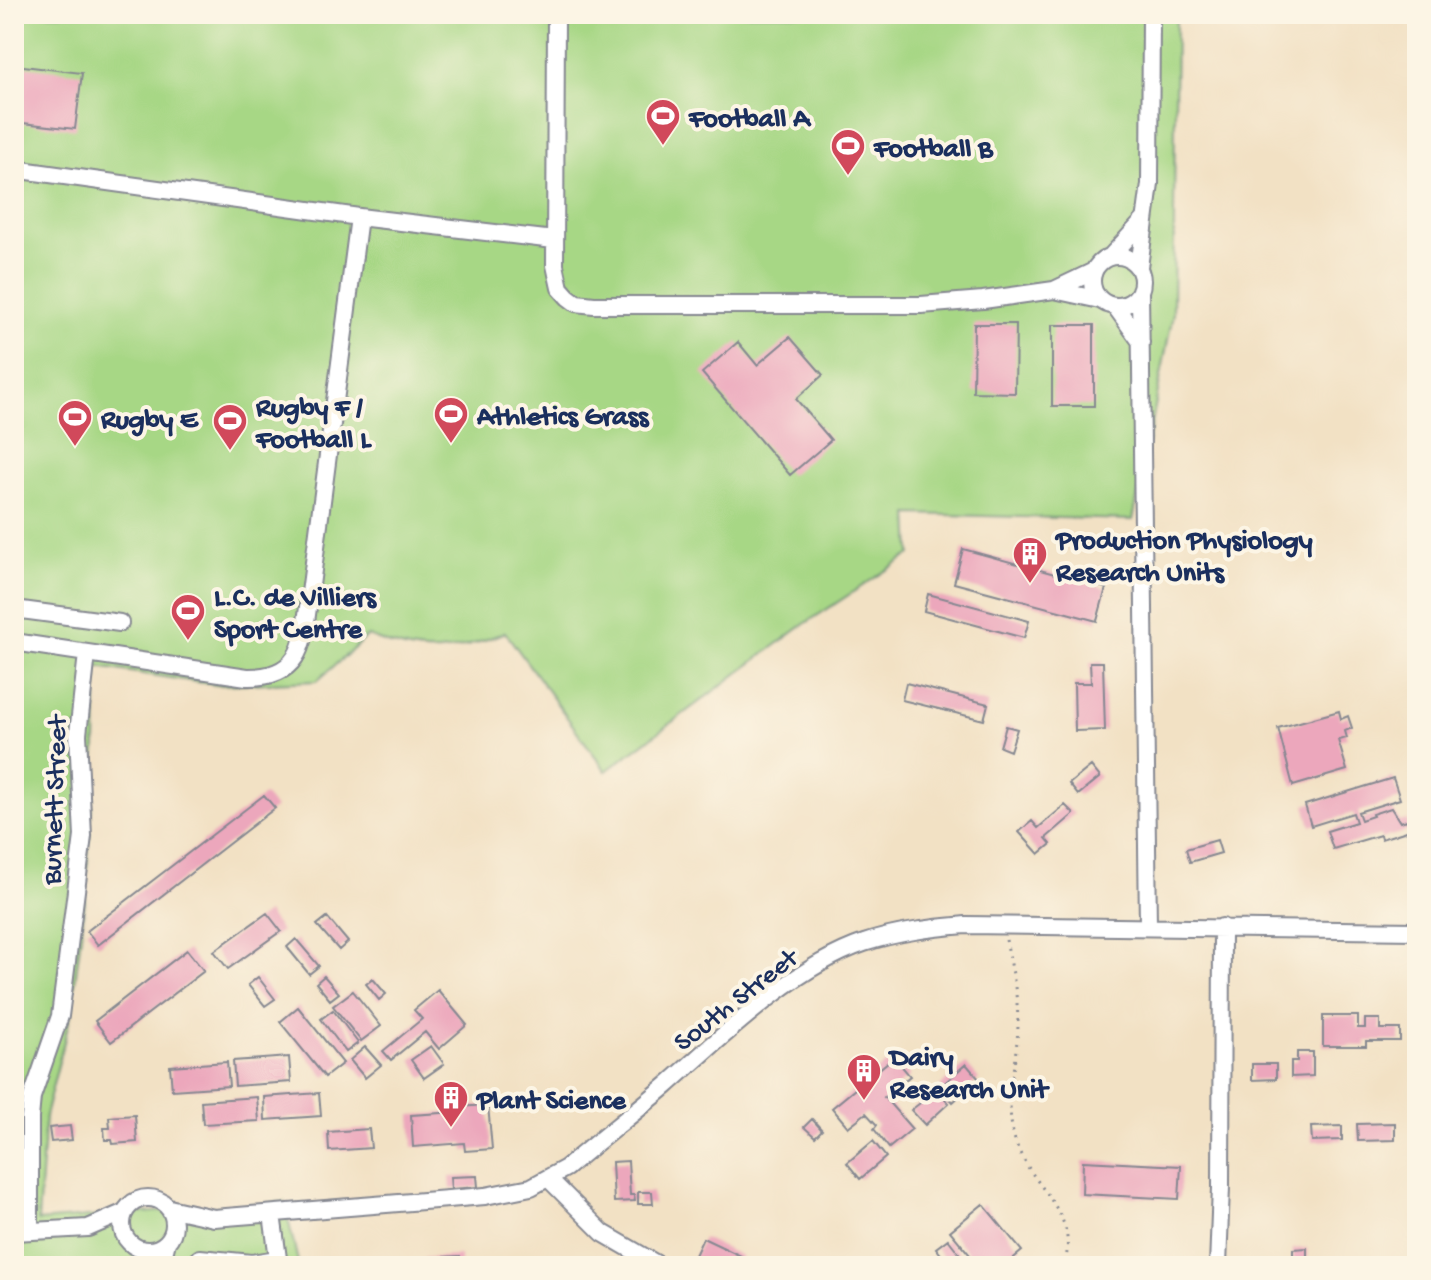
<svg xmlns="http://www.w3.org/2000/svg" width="1431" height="1280" font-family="'Gochi Hand',sans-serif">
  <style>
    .green { fill: #a7d785; stroke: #618372; stroke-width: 2 }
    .building { fill: #eca7bc }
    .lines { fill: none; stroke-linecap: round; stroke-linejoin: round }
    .minor-casing { stroke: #868891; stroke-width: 20 }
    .path { stroke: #868891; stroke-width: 3; stroke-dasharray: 2 6; stroke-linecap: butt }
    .minor { stroke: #fff; stroke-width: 16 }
    .labels { text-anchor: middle; stroke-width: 8; stroke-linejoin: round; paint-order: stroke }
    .poi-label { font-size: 28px; font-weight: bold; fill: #1b2f5e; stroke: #fcf5e5; text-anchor: start }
    .street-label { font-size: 28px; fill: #1b2f5e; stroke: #fcf5e5 }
  </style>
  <rect width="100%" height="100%" fill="#fcf5e5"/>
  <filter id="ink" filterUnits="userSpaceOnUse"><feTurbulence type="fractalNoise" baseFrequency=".0125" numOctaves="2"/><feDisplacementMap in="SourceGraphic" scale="16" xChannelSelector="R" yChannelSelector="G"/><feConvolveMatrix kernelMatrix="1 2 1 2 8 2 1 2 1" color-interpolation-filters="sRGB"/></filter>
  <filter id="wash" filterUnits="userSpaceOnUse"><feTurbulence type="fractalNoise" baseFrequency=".006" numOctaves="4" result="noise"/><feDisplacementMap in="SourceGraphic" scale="32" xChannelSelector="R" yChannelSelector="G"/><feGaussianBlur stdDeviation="1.8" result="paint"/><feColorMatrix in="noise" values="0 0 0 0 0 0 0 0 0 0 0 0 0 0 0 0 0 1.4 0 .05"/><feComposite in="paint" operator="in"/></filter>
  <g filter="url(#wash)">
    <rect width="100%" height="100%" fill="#f2e1c4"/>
    <path class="green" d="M14 14H1176L1173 314 1133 520 909 514 911 554 803 625 606 771 505 632C450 655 424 659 368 636L317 681 217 685 97 667 96 746 84 911 71 1014 45 1116 38 1221 284 1202 299 1266H14Z"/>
    <g id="blocks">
      <path class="building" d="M15 65 82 73 75 129 14 122Z
        M974 324H1016L1015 393 973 392Z
        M1052 325H1094V406H1052Z
        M790 337 823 375 796 399 831 440 790 475 702 373 738 342 757 365Z
        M963 549 1106 588 1097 621 954 583Z
        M928 594 1029 621 1024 638 924 611Z
        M1090 662H1103L1105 730 1075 731 1074 683H1091Z
        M906 683 988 704 984 720 902 700Z
        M1339 711 1341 719 1348 716 1352 728 1345 731 1347 738 1338 740 1347 770 1293 786 1278 728Z
        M1006 726 1017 729 1010 751 1000 747Z
        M1091 766 1100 777 1078 795 1069 784Z
        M1393 778 1400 799 1358 812 1361 820 1373 816 1372 814 1391 808 1400 822 1407 820 1410 830 1381 839 1380 835 1333 849 1327 831 1356 822 1353 813 1311 826 1305 805Z
        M264 795 275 808 98 945 87 931Z
        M1065 805 1074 814 1046 838 1051 844 1039 854 1019 832 1032 821 1038 828Z
        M1217 840 1221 853 1190 862 1186 849Z
        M267 913 281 931 228 969 214 951Z
        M327 917 348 942 339 950 317 925Z
        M296 939 319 966 309 974 287 947Z
        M187 950 204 971 111 1042 95 1021Z
        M324 976 339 993 330 1000 316 983Z
        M258 977 275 999 265 1006 248 985Z
        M373 979 386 994 379 1000 366 984Z
        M438 990 467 1025 439 1049 425 1032 391 1060 383 1051 422 1019 414 1010Z
        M353 991 381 1026 361 1041 333 1006Z
        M298 1007 343 1063 325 1077 280 1022Z
        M333 1010 358 1043 346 1052 321 1019Z
        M1323 1016H1358V1028H1365V1019H1380V1029H1400V1041H1366V1046H1323Z
        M431 1046 444 1064 424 1078 411 1060Z
        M365 1047 381 1065 365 1078 350 1060Z
        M1297 1052H1313V1076L1291 1077V1061H1297Z
        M289 1057 291 1082 235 1086 233 1061Z
        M894 1057 910 1076 884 1097 912 1129 889 1148 874 1129 877 1125 866 1113 848 1127 832 1108Z
        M227 1062 229 1086 172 1090 170 1066Z
        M966 1064 979 1079 953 1102 940 1087Z
        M1252 1064H1276V1079L1252 1080Z
        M937 1090 949 1103 925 1125 911 1110Z
        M319 1093 321 1116 265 1120 264 1097Z
        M257 1097 259 1121 203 1124 201 1101Z
        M488 1105 492 1149 465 1151 464 1143 413 1147 411 1115 457 1112V1107Z
        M135 1115 137 1142 113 1144 112 1140H105L104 1128H110L109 1117Z
        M812 1119 822 1130 815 1137 804 1127Z
        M1395 1123V1140L1358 1141 1357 1124Z
        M70 1126 72 1140 51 1142 49 1128Z
        M1342 1126V1140L1312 1141 1311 1127Z
        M369 1129 371 1148 329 1151 328 1132Z
        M873 1141 886 1157 860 1179 847 1163Z
        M628 1161 630 1195H634L635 1201 614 1202 612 1162Z
        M1083 1161 1181 1166 1179 1199 1082 1194Z
        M477 1176 478 1187 451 1189 450 1177Z
        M638 1192H652L653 1204H638Z
        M983 1204 1022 1251 1004 1266H979L950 1231Z
        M703 1238 741 1256 736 1266H690Z
        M948 1239 969 1266H950L936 1248Z
        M1307 1248V1266H1293V1249Z
        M460 1256V1266H423V1258Z"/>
    </g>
  </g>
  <g filter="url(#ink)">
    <use href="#blocks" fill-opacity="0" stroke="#868891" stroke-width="2"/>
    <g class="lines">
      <defs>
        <path id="minor" d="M556 14 555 265 560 288 568 297 576 303 594 305H921L983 300 1054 290 1100 300
          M14 169 359 217 554 240
          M1092 281a25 25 0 1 1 50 0a25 25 0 1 1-50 0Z
          M1111 256 1144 220
          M1139 267 1150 184 1151 14
          M1054 290 1094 271
          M1140 290 1148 925
          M1115 306 1141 342
          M14 609 120 623
          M14 642 247 677C305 678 303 639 310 593L359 217
          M549 1179 603 1233 660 1266
          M122 1224a26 26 0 1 1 52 0a26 26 0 1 1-52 0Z
          M169 1208 214 1218 485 1196 531 1187 566 1168C599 1140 633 1114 666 1086 722 1037 793 967 864 943 897 932 931 928 966 925L1417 931
          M272 1214 279 1266
          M30 1231V1118L32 1097 60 1016 83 836 78 734 87 654
          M14 1232 88 1228 125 1212
          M200 1258 252 1263 277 1259
          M161 1266 167 1242
          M1218 1266 1221 1187 1222 927"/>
      </defs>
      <use href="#minor" class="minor-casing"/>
      <path class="path" d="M1006 940C1012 968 1018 996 1018 1025 1017 1064 1003 1101 1015 1140 1030 1188 1081 1211 1064 1266"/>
      <use href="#minor" class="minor"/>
    </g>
  </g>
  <defs>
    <symbol id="stadium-pin" viewBox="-11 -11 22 30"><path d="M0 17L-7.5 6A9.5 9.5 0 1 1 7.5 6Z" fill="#d1495b" stroke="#fcf5e5"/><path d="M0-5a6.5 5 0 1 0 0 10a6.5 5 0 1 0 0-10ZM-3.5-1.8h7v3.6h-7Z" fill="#fff"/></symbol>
    <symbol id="building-pin" viewBox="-11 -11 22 30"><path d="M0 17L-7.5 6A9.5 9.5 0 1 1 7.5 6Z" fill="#d1495b" stroke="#fcf5e5"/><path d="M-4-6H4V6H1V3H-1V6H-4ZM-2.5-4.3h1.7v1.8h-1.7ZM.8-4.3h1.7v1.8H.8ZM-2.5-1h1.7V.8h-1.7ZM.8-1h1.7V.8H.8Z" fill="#fff"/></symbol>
  </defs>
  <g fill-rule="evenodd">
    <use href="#stadium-pin" x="643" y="96" width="40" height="54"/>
    <use href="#stadium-pin" x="828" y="126" width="40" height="54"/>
    <use href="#stadium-pin" x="431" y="394" width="40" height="54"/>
    <use href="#stadium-pin" x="55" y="397" width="40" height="54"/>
    <use href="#stadium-pin" x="210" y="401" width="40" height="54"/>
    <use href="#building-pin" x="1010" y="534" width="40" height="54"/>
    <use href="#stadium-pin" x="168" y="591" width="40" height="54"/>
    <use href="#building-pin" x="844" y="1051" width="40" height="54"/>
    <use href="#building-pin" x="431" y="1078" width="40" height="54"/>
  </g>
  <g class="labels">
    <g class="poi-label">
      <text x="689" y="126">Football A</text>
      <text x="874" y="156">Football B</text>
      <text x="256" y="415">Rugby F /<tspan x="256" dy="32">Football L</tspan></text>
      <text x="477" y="424">Athletics Grass</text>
      <text x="101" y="427">Rugby E</text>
      <text x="1056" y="548">Production Physiology<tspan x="1056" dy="32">Research Units</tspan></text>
      <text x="214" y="605">L.C. de Villiers<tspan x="214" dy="32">Sport Centre</tspan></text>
      <text x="890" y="1065">Dairy<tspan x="890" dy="32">Research Unit</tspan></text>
      <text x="477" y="1108">Plant Science</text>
    </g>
    <g class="street-label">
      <text transform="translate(52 800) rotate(-88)" y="10">Burnett Street</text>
      <text transform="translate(734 998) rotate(-38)" y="10">South Street</text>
    </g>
  </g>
  <rect width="1431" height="1280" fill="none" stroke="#fcf5e5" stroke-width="48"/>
</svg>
